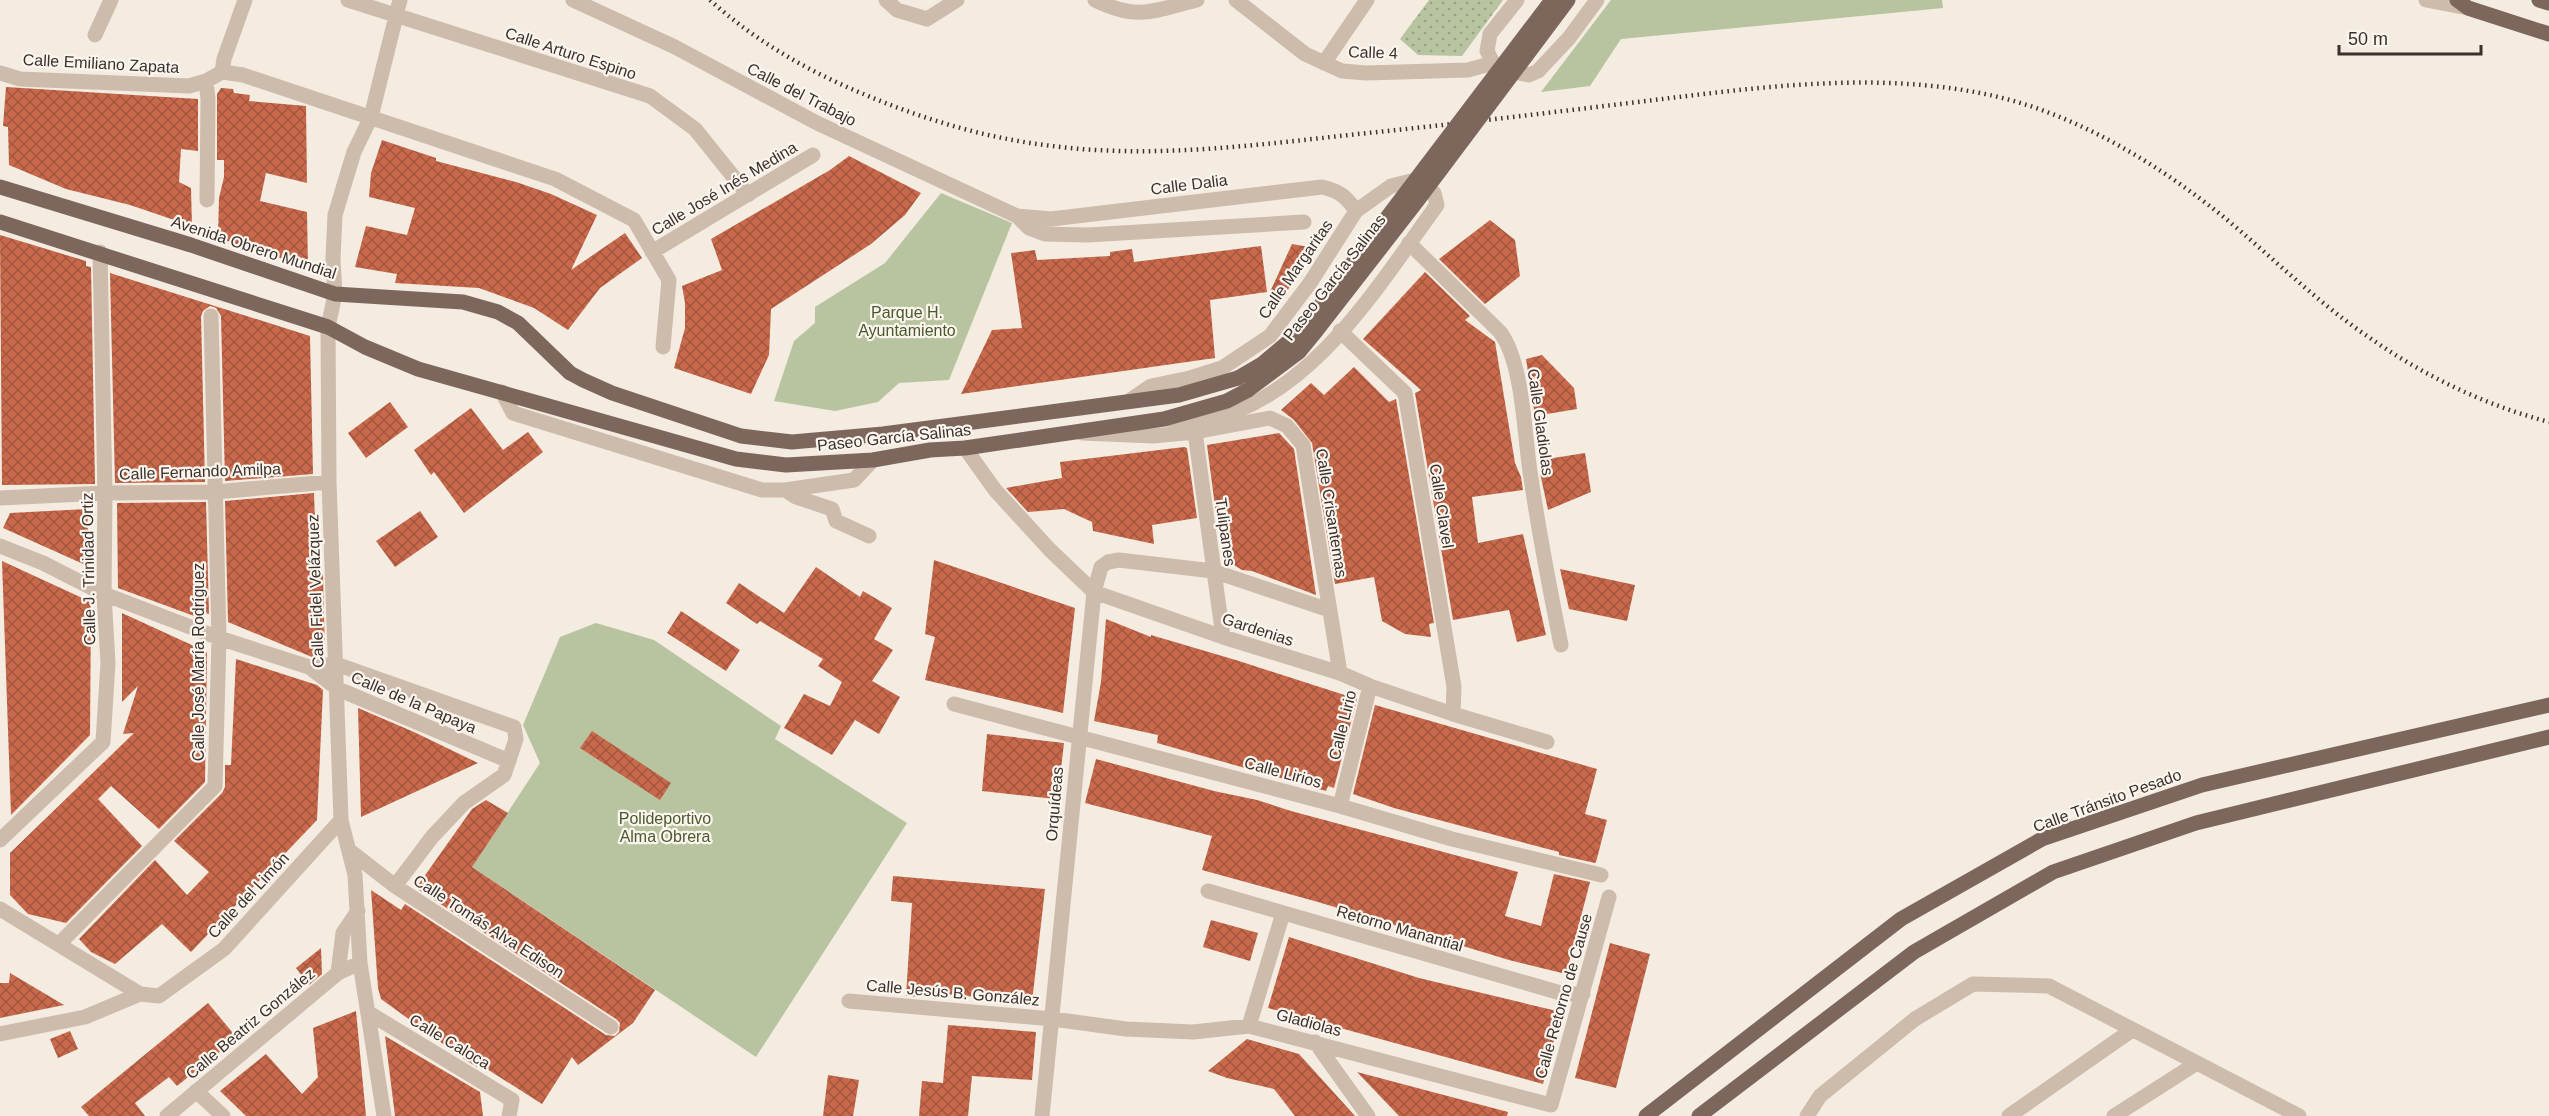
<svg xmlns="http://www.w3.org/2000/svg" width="2549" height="1116" font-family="Helvetica,sans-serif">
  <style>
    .grass { fill: url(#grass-dots) }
    .green { fill: #b8c4a0 }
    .building { fill: url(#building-cross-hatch) }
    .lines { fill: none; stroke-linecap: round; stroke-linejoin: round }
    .minor { stroke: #cdbbac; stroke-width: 15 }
    .major { stroke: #7d675c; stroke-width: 15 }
    .rail { stroke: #3b302b; stroke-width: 4.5; stroke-dasharray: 1.5 4.5; stroke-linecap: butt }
    .major-bridge { stroke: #7d675c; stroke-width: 15 }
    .labels { text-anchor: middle; stroke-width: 4.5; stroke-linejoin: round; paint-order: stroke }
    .street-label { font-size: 16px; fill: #3b302b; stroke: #fbf5ee }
    .park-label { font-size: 16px; fill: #4a5a2e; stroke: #fbf5ee }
  </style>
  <defs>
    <pattern id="grass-dots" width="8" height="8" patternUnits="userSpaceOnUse" patternTransform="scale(1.5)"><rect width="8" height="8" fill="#b8c4a0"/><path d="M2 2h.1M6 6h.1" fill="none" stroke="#97a083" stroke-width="1.8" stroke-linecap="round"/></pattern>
    <pattern id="building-cross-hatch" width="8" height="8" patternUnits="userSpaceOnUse" patternTransform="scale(1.5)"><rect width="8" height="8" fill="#c8694b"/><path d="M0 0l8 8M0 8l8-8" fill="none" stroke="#a4573f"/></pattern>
  </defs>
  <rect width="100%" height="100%" fill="#f4ebe1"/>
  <path class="grass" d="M1429 0H1503L1462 56 1418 55 1400 39Z"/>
  <path class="green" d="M1611 0H1942L1943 8 1621 39 1590 86 1541 92Z
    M941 193 1012 223 949 380 899 383 878 402 835 411 774 401 794 341 815 323V307L885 263Z
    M596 623 654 640 781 726 775 739 907 823 756 1057 472 867 540 763 523 725 560 637Z"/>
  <path class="building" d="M6 87 198 99V151L181 149 179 182 191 188 192 226 130 205 66 189 9 165 8 127 3 126Z
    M221 88 233 89 234 93 250 95 249 101 306 106 307 183 266 173 260 201 307 212 308 267 218 238 219 198 224 177V160H217V94Z
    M382 140 436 158V161L516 182 551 194 597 215 571 270 625 233 642 258 600 288 568 330 534 308 479 288 395 283 397 274 355 267 366 226 407 235 415 208 369 197 371 173Z
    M849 156 921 193 905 215 871 244 771 309 769 355 751 394 674 368 685 328V303L682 286 722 270 711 239 830 170Z
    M1490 220 1515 240 1520 276 1485 304 1439 259Z
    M0 235 86 261V266L91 267 95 484 2 485Z
    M1292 244 1309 247 1288 290 1270 292Z
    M1261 246 1267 292 1210 300 1215 358 961 394 992 330 1022 328 1011 253 1035 250 1037 260 1110 256V252L1132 249 1134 262Z
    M1425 272 1470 316 1465 320 1495 342 1515 463 1521 477 1523 490 1472 497 1478 543 1523 534 1546 635 1517 642 1509 610 1453 620 1415 393 1421 390 1363 339Z
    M110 273 310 336 313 474 225 481 221 316 216 308 210 306 203 311 201 316 205 482 115 483Z
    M1542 355 1574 388 1577 409 1535 416 1526 359Z
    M1354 367 1389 402 1396 399 1434 623 1429 624 1431 637 1405 634 1382 621 1374 577 1335 584 1312 443 1294 420 1281 410 1311 383 1324 395Z
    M390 402 408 427 366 458 348 433Z
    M471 408 503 450 528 432 543 452 464 513 434 472 431 475 414 450Z
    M1279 433 1294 449 1316 595 1252 571 1242 570 1226 560 1220 514H1216L1207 445Z
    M1184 447 1187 448 1197 518 1152 525 1154 544 1093 531 1092 522 1064 509 1028 512 1006 488 1062 478 1060 462Z
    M1585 453 1591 492 1548 510 1540 473H1543L1541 460Z
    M314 493 316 548 323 576 325 655 312 657 228 622 225 501Z
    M206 502 209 614 205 613V620L118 588 117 503Z
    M87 509 90 567 3 528 10 513Z
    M420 511 438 537 395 567 376 541Z
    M934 560 1075 608 1063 713 925 680 935 637 925 634Z
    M2 561 91 602 90 735 11 815Z
    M816 567 860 597 863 591 892 608 874 639 893 650 872 681 900 697 879 734 855 720 832 755 784 728 804 694 830 706 842 682 818 666 823 659 760 621 757 624 726 603 739 583 784 613Z
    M1560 569 1635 585 1627 621 1569 609Z
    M681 611 740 650 726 671 667 633Z
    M122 613 207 652 205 782 159 829 111 786 98 799 142 846 66 923 28 914 10 895V853L134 733 123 734 138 686 122 702Z
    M1106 619 1151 637V635L1239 661 1357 699 1334 788 1328 786 1326 791 1157 743 1158 735 1094 721 1101 682Z
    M236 659 317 685 323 690 317 820 191 952 162 924 115 964 91 952 79 939 155 860 187 895 209 872 174 841 222 793 225 787V765H231Z
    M1375 705 1597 769 1585 814 1607 820 1596 862 1595 863 1559 855V852L1394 808 1353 794Z
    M358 708 414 732 478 763 361 817Z
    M592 731 671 783 660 800 580 748Z
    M987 734 1064 743 1059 786 1055 799 982 791Z
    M1096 759 1214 791 1257 800 1291 811 1518 872 1505 916 1541 926 1554 874 1590 882 1566 974 1509 960 1318 902 1202 870 1212 836 1085 803Z
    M486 800 508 813 472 867 655 990 633 1023 578 1065 572 1057 542 1104 476 1062 477 1067 464 1059 381 999 378 988 371 890 401 910 405 904 606 1035 615 1036 619 1032 620 1023 616 1019 416 888 472 809Z
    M893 876 1045 889 1032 1002 934 993 933 997 906 996 912 903 891 901Z
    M1211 920 1258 933 1250 961 1203 947Z
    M1289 937 1419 978 1561 1012 1543 1084 1268 1008Z
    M1610 943 1650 954 1616 1088 1575 1078Z
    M321 948 322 974 309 985 296 968Z
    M10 973 64 1005 0 1018V983H9Z
    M208 1003 237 1038 177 1086 169 1077 135 1103 145 1116H89L81 1107Z
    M356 1011 366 1116H246L220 1091 266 1054 302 1094 318 1077 313 1028Z
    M948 1025 1036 1032 1032 1080 972 1076 968 1116H919L922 1081 943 1083Z
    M70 1031 78 1049 58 1058 50 1039Z
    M385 1036 480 1092 483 1116H395Z
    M1247 1039 1299 1054 1355 1116H1295L1274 1089 1227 1078 1208 1071Z
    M1357 1072 1508 1112 1507 1116H1399Z
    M828 1075 859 1080 853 1116H823Z"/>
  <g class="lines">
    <path class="minor" d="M348 0 650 96 695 129 748 195
      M573 0 675 47 817 123 1017 216 1051 219 1322 187C1339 191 1346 196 1356 211
      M886 0 897 10 927 19 957 0
      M1095 0C1138 21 1153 11 1197 0
      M1236 0 1305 54 1342 71 1366 73 1468 70 1493 63
      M1517 0 1490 34 1487 51 1493 63 1509 71 1529 75 1538 71 1569 38 1597 0
      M2426 0 2468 8
      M95 35 111 0
      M1324 63 1367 0
      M222 72 224 59 245 0
      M0 73 20 79 189 86 206 81 222 72 243 75 555 179 634 220 669 280 663 347
      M206 81 208 99 207 200
      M1017 216 1029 228 1045 234 1088 235 1304 222
      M1409 243 1500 332C1524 364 1524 438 1531 478 1539 534 1550 590 1561 645
      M652 252 813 155
      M1340 331 1405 393 1454 687 1453 714
      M502 392 513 413 762 490H785L854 480 873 460
      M1129 401 1151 386 1190 378 1222 368 1270 336 1310 283 1356 211 1391 186 1411 181 1434 193 1437 205C1377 287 1311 399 1204 421 1193 423 1179 420 1167 419
      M1195 432 1223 637
      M1082 433 1153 436 1195 432 1270 418 1287 426 1303 445 1340 673
      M965 448 995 490 1050 550 1094 592 1223 637 1340 673 1370 686 1453 714 1547 742
      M785 490 796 497 832 509 836 521 869 536
      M0 498 105 493 215 492 329 482
      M0 546 43 563 104 594 219 638 309 667 338 689 509 761
      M309 667 336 664 514 727 516 739 504 775 464 803 432 837 395 886
      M954 704 1340 806 1452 839 1601 875
      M1340 806 1370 686
      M0 840 103 742 108 663 104 594 105 493 100 252
      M350 851 395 886 611 1027
      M1208 891 1564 994H1583
      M0 909 140 994
      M59 944 215 786 219 638 211 316
      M338 973 343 933 358 911
      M849 1001 1053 1019 1126 1029 1193 1032 1249 1026 1551 1105 1609 897
      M369 1013 512 1100 509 1116
      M1249 1026 1283 913
      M0 1034 85 1017 140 994 159 996 224 949 341 820
      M1315 1042 1368 1116
      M196 1091 223 1116
      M167 1116 338 973 360 963
      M384 1116 360 963 355 875 341 820 329 482 328 327 335 294 333 259 335 215 354 152 371 117 400 0
      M1042 1116 1094 592 1101 567 1108 562 1119 560 1213 571 1329 610
      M1807 1116 1820 1096 1915 1019 1973 984 2049 986 2299 1116
      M2009 1116 2132 1030
      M2114 1116 2197 1063"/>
    <path class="major" d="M2457 0 2468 8 2549 34
      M2539 0 2549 3
      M0 187 191 245 335 294 463 302 498 312 518 323 570 373 583 380 612 393 741 436 792 442 883 434 1179 395 1238 378
      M0 222 328 327 365 347 418 369 736 459 786 465 873 460 930 450 965 448 1164 419 1227 401 1248 390
      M1646 1116 1901 919 2042 839 2202 785 2549 705
      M1699 1116 1914 952 2053 872 2196 823 2549 737"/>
    <path class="rail" d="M710 0C754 40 806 70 861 93 922 119 985 138 1052 146 1154 159 1256 145 1358 134 1457 124 1555 112 1654 100 1761 87 1872 72 1980 93 2070 110 2154 161 2225 218 2273 258 2318 303 2370 338 2424 376 2485 405 2549 422"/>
    <path class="major-bridge" d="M1238 378 1262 364 1301 331 1552 0
      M1248 390 1299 352 1317 330 1418 200 1568 0"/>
  </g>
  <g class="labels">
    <g class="street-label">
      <text transform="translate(1373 52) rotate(2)" y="6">Calle 4</text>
      <text transform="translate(571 53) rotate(18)" y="6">Calle Arturo Espino</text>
      <text transform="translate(101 63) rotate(3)" y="6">Calle Emiliano Zapata</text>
      <text transform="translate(802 94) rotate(27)" y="6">Calle del Trabajo</text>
      <text transform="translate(1189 184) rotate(-7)" y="6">Calle Dalia</text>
      <text transform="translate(724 188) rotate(-31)" y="6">Calle José Inés Medina</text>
      <text transform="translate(254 247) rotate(18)" y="6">Avenida Obrero Mundial</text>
      <text transform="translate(1295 269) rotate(-55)" y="6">Calle Margaritas</text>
      <text transform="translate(1334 277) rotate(-52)" y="6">Paseo García Salinas</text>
      <text transform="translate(1541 422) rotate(82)" y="6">Calle Gladiolas</text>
      <text transform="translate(894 437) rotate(-6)" y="6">Paseo García Salinas</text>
      <text transform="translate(200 471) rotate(-2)" y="6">Calle Fernando Amilpa</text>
      <text transform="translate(1442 506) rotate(81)" y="6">Calle Clavel</text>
      <text transform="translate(1332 513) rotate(81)" y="6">Calle Crisantemas</text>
      <text transform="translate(1226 532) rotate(82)" y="6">Tulipanes</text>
      <text transform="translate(88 569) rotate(-91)" y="6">Calle J. Trinidad Ortiz</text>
      <text transform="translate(315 591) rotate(-92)" y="6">Calle Fidel Velázquez</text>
      <text transform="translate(1258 629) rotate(18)" y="6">Gardenias</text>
      <text transform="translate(198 662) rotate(-90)" y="6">Calle José María Rodríguez</text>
      <text transform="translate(414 702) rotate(23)" y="6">Calle de la Papaya</text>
      <text transform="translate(1342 725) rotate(-76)" y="6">Calle Lirio</text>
      <text transform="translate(1283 772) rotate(15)" y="6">Calle Lirios</text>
      <text transform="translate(2107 800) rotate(-20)" y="6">Calle Tránsito Pesado</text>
      <text transform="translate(1054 804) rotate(-85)" y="6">Orquídeas</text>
      <text transform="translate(248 895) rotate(-47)" y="6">Calle del Limón</text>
      <text transform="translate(489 926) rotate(33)" y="6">Calle Tomás Alva Edison</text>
      <text transform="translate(1400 928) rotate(16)" y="6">Retorno Manantial</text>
      <text transform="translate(953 992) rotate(5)" y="6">Calle Jesús B. González</text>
      <text transform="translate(1563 996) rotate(-74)" y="6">Calle Retorno de Cause</text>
      <text transform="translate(1309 1022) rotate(15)" y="6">Gladiolas</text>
      <text transform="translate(250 1023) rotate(-40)" y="6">Calle Beatriz González</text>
      <text transform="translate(450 1041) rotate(31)" y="6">Calle Caloca</text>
    </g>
    <g class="park-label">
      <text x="907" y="318">Parque H.<tspan x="907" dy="18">Ayuntamiento</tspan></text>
      <text x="665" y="824">Polideportivo<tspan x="665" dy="18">Alma Obrera</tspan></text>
    </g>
  </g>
  <path d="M2339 45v9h142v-9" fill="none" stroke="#3b302b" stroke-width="3"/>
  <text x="2348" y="45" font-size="18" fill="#3b302b" stroke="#fbf5ee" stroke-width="4.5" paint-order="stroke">50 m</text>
</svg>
